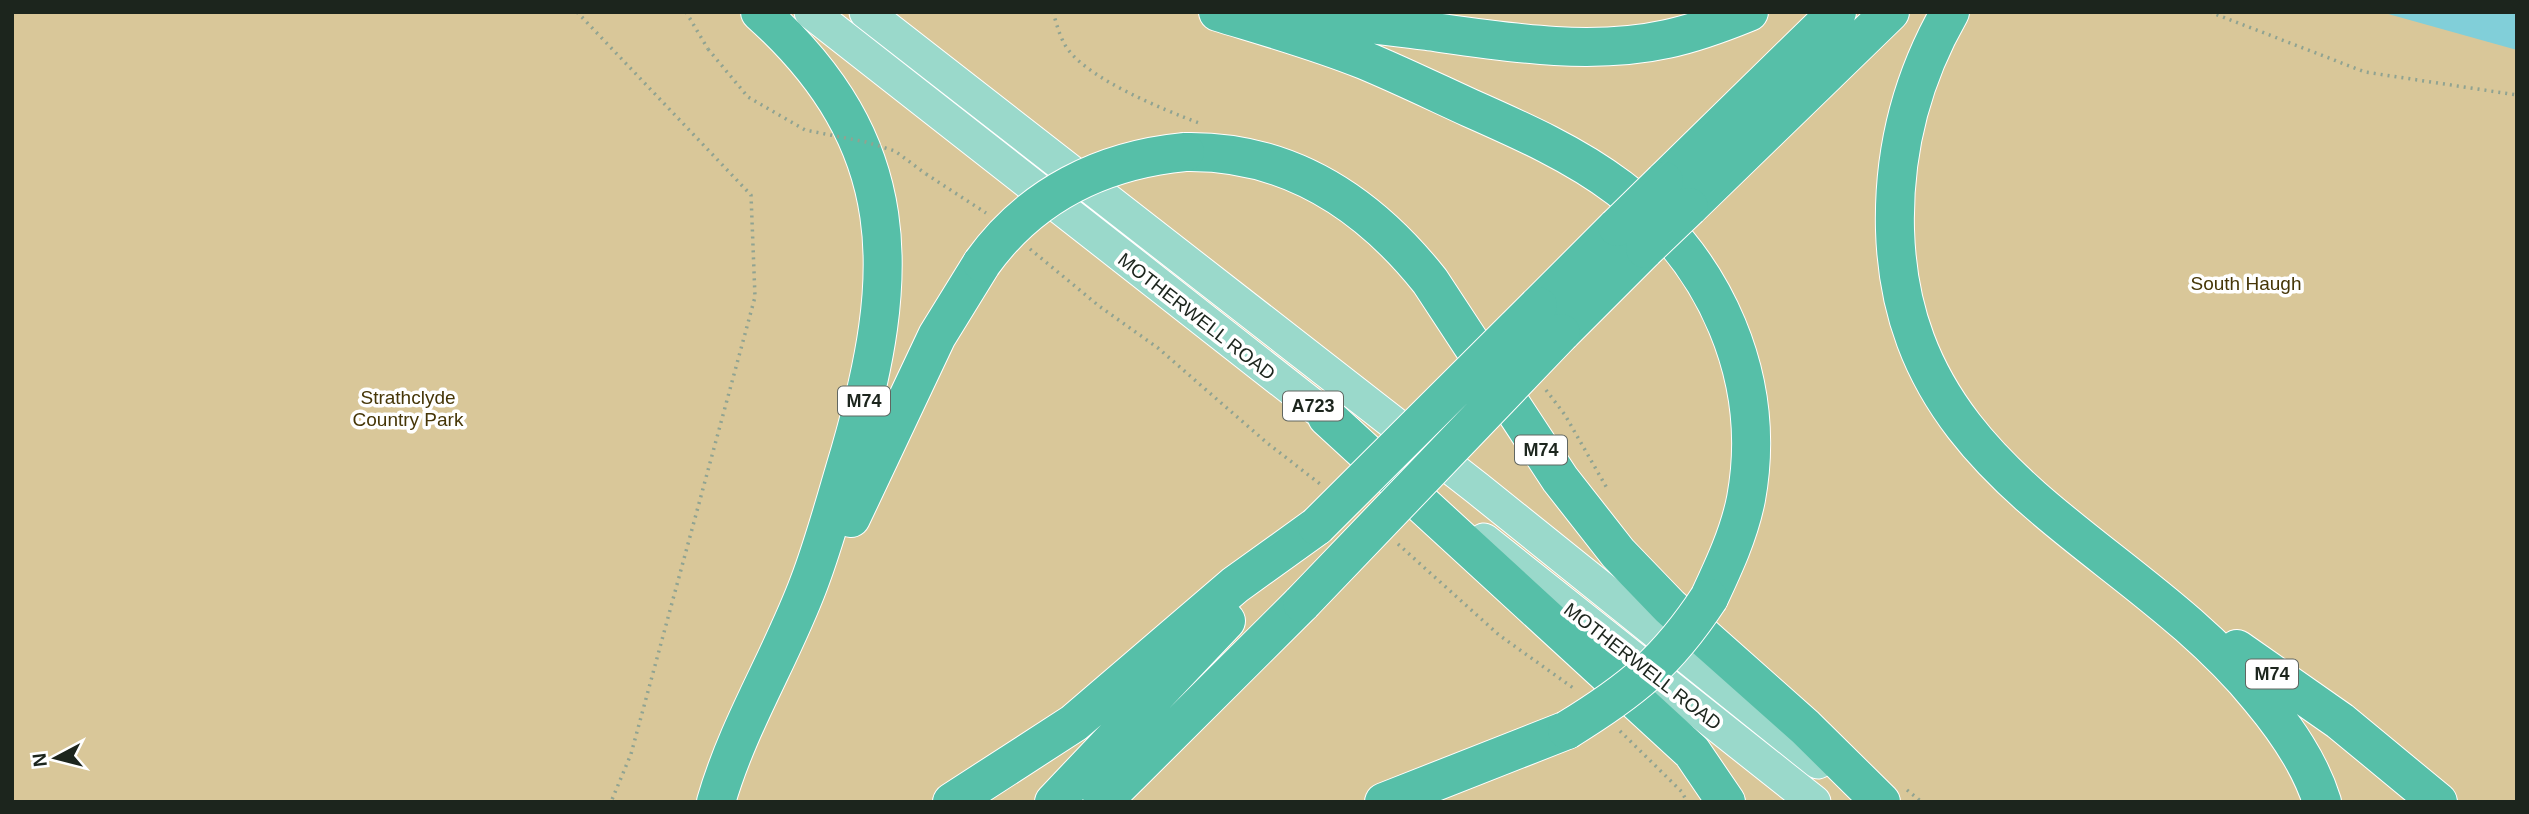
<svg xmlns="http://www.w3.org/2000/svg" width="2529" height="814" font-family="Helvetica,sans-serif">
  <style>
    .green { fill: #d9c799 }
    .water { fill: #81cfd9 }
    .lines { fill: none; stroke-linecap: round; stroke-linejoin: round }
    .primary-casing { stroke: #fff; stroke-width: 35 }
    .highway-casing { stroke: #fff; stroke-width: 40 }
    .path { stroke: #90a391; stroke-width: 3.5; stroke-dasharray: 2 5; stroke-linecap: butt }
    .primary { stroke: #9ad9cb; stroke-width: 33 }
    .highway { stroke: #56bfa8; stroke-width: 38 }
    .highway-bridge-casing { stroke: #fff; stroke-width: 40; stroke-linecap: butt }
    .path-bridge { stroke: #90a391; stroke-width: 3.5; stroke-dasharray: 2 5; stroke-linecap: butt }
    .highway-bridge { stroke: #56bfa8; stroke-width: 38 }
    .labels { text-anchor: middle; stroke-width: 7; stroke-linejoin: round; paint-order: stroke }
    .shield { fill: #fff; stroke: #606661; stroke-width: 2 }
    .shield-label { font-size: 18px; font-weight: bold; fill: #1c251d }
    .park-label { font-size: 19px; fill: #463607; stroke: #fff }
    .street-label { font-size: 19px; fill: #1c251d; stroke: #fff }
  </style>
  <rect width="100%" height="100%" fill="#e5ffe7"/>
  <path class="green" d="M12 12H2517V802H12Z"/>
  <path class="water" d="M2381 12H2517V50Z"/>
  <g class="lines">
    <defs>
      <path id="primary" d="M811 12 1348 433
        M866 12 1477 488 1818 762
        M1484 540 1814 802"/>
      <path id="highway" d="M1218 12C1267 27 1317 41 1364 60 1400 75 1435 92 1470 108 1522 131 1574 154 1619 188 1716 261 1768 379 1746 499 1739 534 1724 566 1709 598
        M1284 12C1331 20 1380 25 1427 31 1505 42 1590 56 1667 39 1696 33 1722 23 1749 12
        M1950 12C1911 80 1893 152 1895 230 1902 478 2128 536 2260 698 2286 729 2310 763 2322 802
        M1185 152C1288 150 1368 203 1430 281L1560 479 1618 553 1670 607 1805 727 1881 802
        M1664 181 1837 12
        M1689 207 1890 12
        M1538 306 1617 227
        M1561 333 1645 249
        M1327 417 1692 752 1726 802
        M851 518 937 336 982 263
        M2237 649 2340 721 2438 802
        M716 802C738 725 781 658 809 583 825 541 837 495 850 452 901 275 907 144 760 12
        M952 802 1074 723 1235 585 1317 526
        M1054 802 1226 621
        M1102 802 1302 603
        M1384 802 1567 730"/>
    </defs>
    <use href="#primary" class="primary-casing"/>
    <use href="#highway" class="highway-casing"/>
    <path class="path" d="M577 12 751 195 755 297 631 754 611 802
      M686 12 708 49
      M1053 12C1056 22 1059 34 1064 43 1081 77 1165 110 1199 123
      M2210 12 2365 72 2517 95
      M926 174 986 213
      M1030 249 1099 306 1158 348 1266 442 1320 484
      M1546 390 1565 415 1608 490
      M1398 544 1499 635 1576 690
      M1620 731 1682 792 1687 802
      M1907 790 1922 802"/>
    <use href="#primary" class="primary"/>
    <use href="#highway" class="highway"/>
    <defs>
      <path id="highway-bridge" d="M1617 227 1664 181
        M1645 249 1689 207
        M982 263C1031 195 1102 160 1185 152
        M1317 526 1538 306
        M1302 603 1561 333
        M1567 730C1632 690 1667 662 1709 598"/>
    </defs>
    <use href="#highway-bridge" class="highway-bridge-casing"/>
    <path class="path-bridge" d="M708 49 748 97 805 130 866 142 895 151 926 174"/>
    <use href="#highway-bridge" class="highway-bridge"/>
  </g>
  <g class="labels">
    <g class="shield">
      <rect x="838" y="386.5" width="52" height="29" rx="5"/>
      <rect x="1283" y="391.5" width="60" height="29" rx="5"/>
      <rect x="1515" y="435.5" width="52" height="29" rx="5"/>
      <rect x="2246" y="659.5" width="52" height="29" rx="5"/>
    </g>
    <g class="shield-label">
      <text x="864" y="407">M74</text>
      <text x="1313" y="412">A723</text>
      <text x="1541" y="456">M74</text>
      <text x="2272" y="680">M74</text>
    </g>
    <g class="park-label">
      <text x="2246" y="290">South Haugh</text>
      <text x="408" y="404">Strathclyde<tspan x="408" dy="22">Country Park</tspan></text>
    </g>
    <g class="street-label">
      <text transform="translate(1197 316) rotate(38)" y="7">MOTHERWELL ROAD</text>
      <text transform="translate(1643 666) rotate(38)" y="7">MOTHERWELL ROAD</text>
    </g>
  </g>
  <rect width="2529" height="814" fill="none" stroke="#1c251d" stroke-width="28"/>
  <g transform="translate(56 758) rotate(263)" stroke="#ffffff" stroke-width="5" paint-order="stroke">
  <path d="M0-5L12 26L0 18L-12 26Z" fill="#1c251d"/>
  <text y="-10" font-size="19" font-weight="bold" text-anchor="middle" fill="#1c251d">N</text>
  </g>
</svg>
